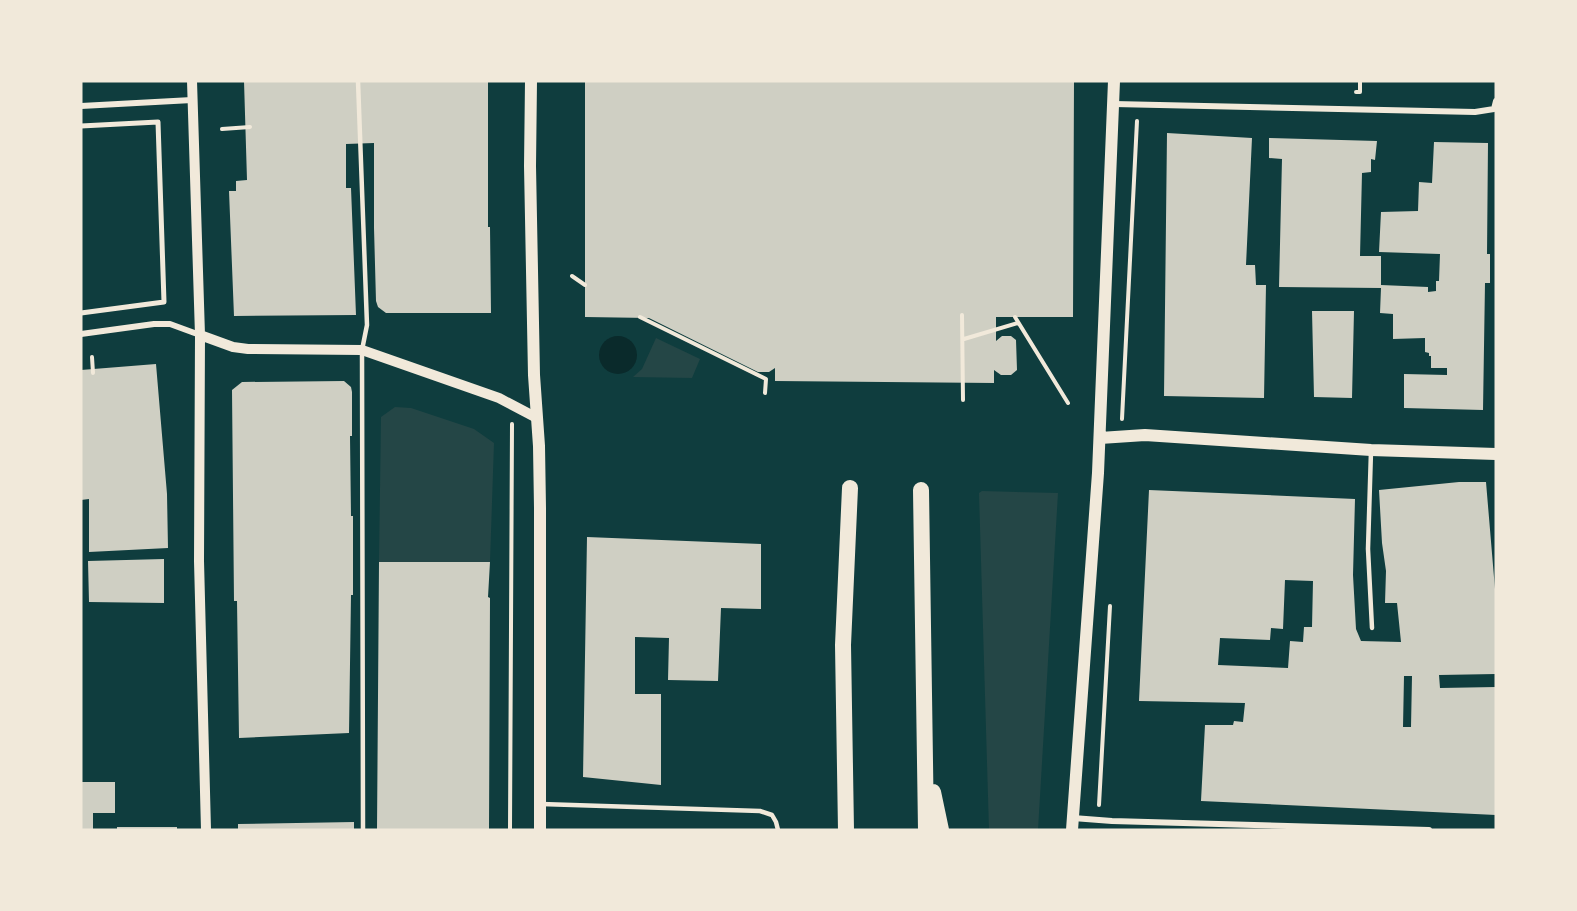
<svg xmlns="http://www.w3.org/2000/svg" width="1577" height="911" font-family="Arial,sans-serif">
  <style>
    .green { fill: #244646 }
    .water { fill: #0a2a2b }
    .building { fill: #cfcfc3; fill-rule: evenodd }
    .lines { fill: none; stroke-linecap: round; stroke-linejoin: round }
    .path { stroke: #f1e9da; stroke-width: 4 }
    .service { stroke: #f1e9da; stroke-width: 4.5 }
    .pedestrian { stroke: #f1e9da; stroke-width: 5 }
    .minor { stroke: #f1e9da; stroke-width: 6 }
    .tertiary { stroke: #f1e9da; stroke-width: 10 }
    .secondary { stroke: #f1e9da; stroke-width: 12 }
    .trunk { stroke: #f1e9da; stroke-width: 16 }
  </style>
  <rect width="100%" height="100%" fill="#0f3d3e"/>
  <path class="green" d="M656 338 700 359 692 378 633 377 642 369Z
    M395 407 411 408 474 429 494 443 490 562H379L381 417Z
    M982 491 1058 493 1038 830H989L979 493Z"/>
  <path class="water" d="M599 355a19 19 0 1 1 38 0a19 19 0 1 1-38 0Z"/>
  <path class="building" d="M244 81H488V227H490L491 313H386L378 307 376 301 374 228V143L346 144V188H351L356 315 234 316 229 191H236V181L247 180Z
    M585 81H1074L1073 317H996V341L1002 336H1011L1016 340 1017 370 1011 375H1001L994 370V383L775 381V368L769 372H758L649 318 585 317Z
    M1167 133 1252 138 1246 265H1255L1256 285H1266L1264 398 1164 396Z
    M1269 138 1377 141 1375 160 1371 159V172L1362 173 1360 256H1381V285L1428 287V292L1436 291V281H1439L1440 254 1379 252 1381 212 1418 211 1419 182 1432 183 1434 142 1488 143 1487 254H1490V283H1485L1483 410 1404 408V374L1447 375V368H1431V356H1429V353L1425 352V338L1393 339V314L1380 313 1381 288 1279 287 1282 159 1269 158Z
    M1312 311H1354L1352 398 1314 397Z
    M156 364 167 494 168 548 89 552V499L81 500V370Z
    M344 381 351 387 352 392V436H350L351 516H353V595H351L349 733 239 738 237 601H234L232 390 242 382Z
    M1459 482H1486L1496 601V674L1439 675 1440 688 1496 687V815L1201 801 1205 725H1233L1234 721 1243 722 1245 703 1139 701 1149 490 1355 499 1353 575 1356 629 1361 641 1401 642 1397 603H1385L1386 571 1382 543 1379 490ZM1285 580 1313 581 1312 627H1304L1303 642 1290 641 1288 668 1218 665 1220 638 1270 640 1271 628 1283 629ZM1404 676H1412L1411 727H1403Z
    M587 537 761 544V609L721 608 718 681 668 680 669 638 635 637V694H661V785L583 777Z
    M164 559V603L89 602 88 561Z
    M379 562H490L488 597 490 598 489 830H377Z
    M81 782H115V813H93V830H81Z
    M354 822V830H238V824Z
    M117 827H177V830H117Z"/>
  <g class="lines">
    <path class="path" d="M1356 92H1360V81
      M222 129 250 127
      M572 276 585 285
      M962 315 963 400
      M640 317 766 379 765 393
      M1015 317 1068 403
      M964 339 1018 323
      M92 357 93 373
      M1122 419 1137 121
      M1099 805 1110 606
      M510 830 512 424"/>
    <path class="service" d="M358 81 367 325 362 350 363 830
      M1371 451 1368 549 1372 628
      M541 804 760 811 772 815 776 822 778 830"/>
    <path class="pedestrian" d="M81 126 158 122 164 302 81 313"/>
    <path class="minor" d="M1114 104 1475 112 1494 109 1496 101
      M81 106 192 100
      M81 334 154 324H170L200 335
      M1073 818 1112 821 1429 830"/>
    <path class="tertiary" d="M192 81 200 335 199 561 206 830
      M200 335 233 347 248 349 362 350 499 398 537 418"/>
    <path class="secondary" d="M531 81 530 166 534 375 539 446 540 508V830
      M1100 438 1145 435 1371 450 1496 454
      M1072 830 1098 473 1114 81"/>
    <path class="trunk" d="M921 490 926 830
      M933 792 941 830
      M846 830 843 645 850 488"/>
  </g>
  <rect width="1577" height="911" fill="none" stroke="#f1e9da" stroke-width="165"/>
</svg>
